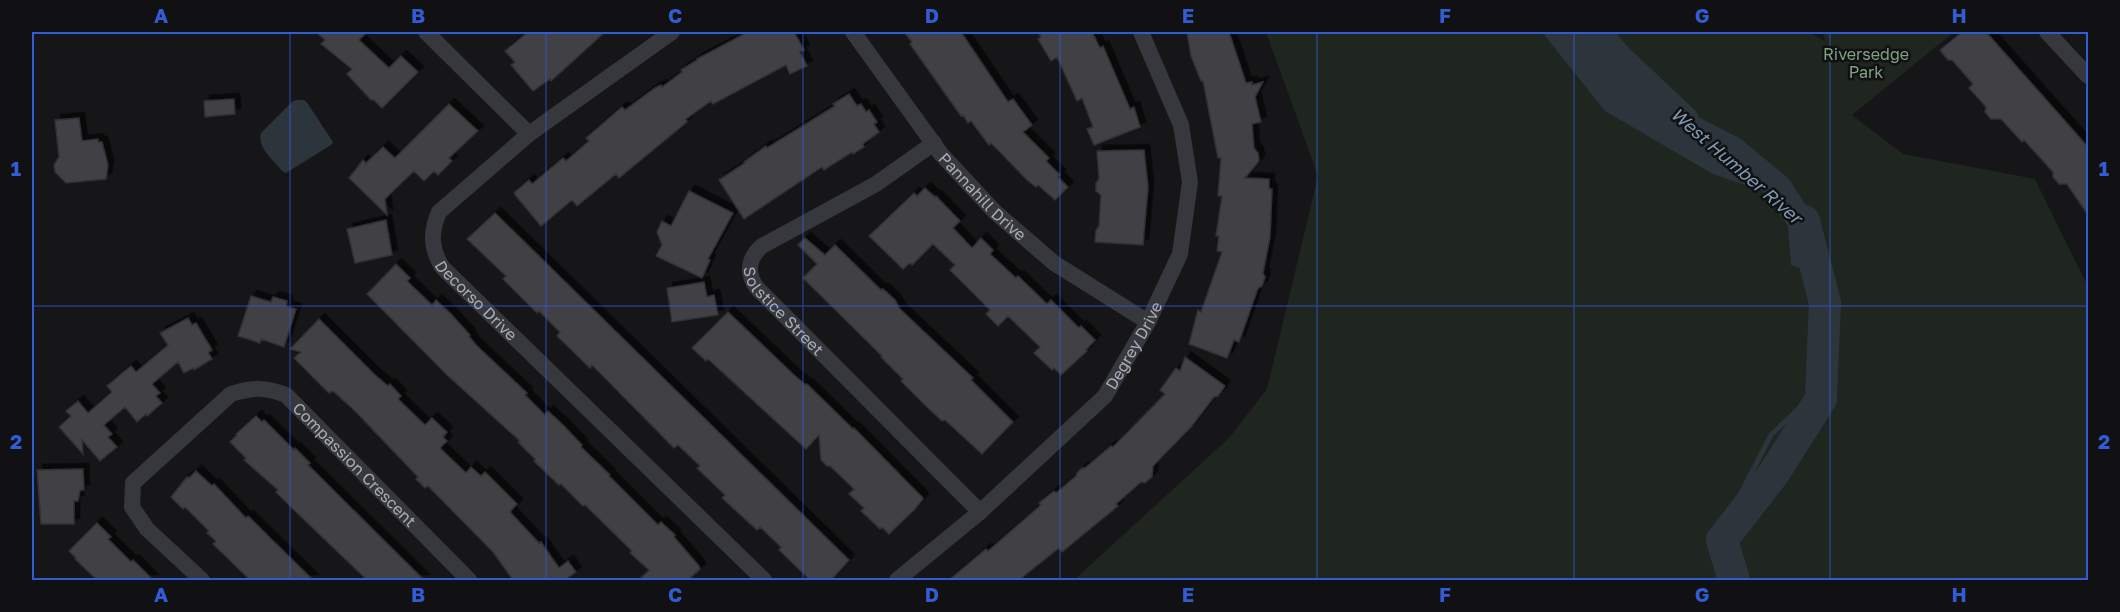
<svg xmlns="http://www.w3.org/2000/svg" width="2120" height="612" font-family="'Golos Text',sans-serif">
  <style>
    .green { fill: #1e261f }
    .water { fill: #2c353c }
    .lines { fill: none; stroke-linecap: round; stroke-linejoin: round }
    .stream { stroke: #2c353c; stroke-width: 5 }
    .river { stroke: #2c353c; stroke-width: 32 }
    .building { fill: #404145; stroke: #303034; stroke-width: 1.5; filter: url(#shadow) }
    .minor { stroke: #37383d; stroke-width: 16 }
    .grid { fill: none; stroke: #325cd3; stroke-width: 1.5; stroke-opacity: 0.55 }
    .labels { text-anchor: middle; stroke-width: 5; stroke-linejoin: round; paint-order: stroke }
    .park-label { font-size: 16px; fill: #7fa381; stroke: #111113 }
    .street-label { font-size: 16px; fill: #a8adb8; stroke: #111113 }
    .water-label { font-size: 18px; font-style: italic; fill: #7f9bb3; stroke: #111113 }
    .neatline { fill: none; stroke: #325cd3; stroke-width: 2 }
    .grid-label { font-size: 20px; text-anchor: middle; font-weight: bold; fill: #325cd3 }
  </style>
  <defs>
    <filter id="shadow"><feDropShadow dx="5.5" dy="-5.5" stdDeviation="0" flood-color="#0009"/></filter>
  </defs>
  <rect width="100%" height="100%" fill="#161618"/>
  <path class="green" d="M1266 32H1808L1825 41 1823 32H1954L1852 115 1903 154 2035 179 2088 287V580H1074L1229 438 1267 389 1318 176Z"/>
  <path class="water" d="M1542 32H1579L1619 76 1741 139 1789 179 1813 216 1818 258 1810 271 1791 265 1788 226 1763 191 1713 174 1605 111Z
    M298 100H304L308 104 333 142 331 145 286 173 282 171C273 159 257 148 261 133L293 101Z"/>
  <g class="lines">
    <path class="stream" d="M1725 580 1720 559 1739 497 1771 435 1814 394 1817 369 1810 271"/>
    <path class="river" d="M1595 32 1615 57 1683 121
      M1734 580 1722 540 1774 473 1821 399 1825 303 1804 221"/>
  </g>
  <path class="building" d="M316 32H367L359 40 389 68 401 56 418 72 382 108 374 100H371L347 74 352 69 321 44 325 40Z
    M528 32H605L551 81 550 79 533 91 511 65 515 62 505 51Z
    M748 32H794L804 50 800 52 807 66 790 74 786 65 713 104 711 101 686 119 687 122 619 178 616 174 577 206 572 200 541 226 516 196 514 193 529 180 532 184 563 158 566 161 589 141 586 138 622 107 625 110 655 88 661 85 662 87 682 72 681 70 697 60V59Z
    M904 32H961L1008 102 1013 99 1032 125 1023 132 1049 158 1046 161 1060 175 1058 177 1068 187 1055 200 1038 185 1036 187 1027 180 991 143 989 145 971 121 968 123 963 115 961 116 910 44 912 42Z
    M1038 32H1092L1100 48 1103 46 1130 109 1134 107 1140 127 1094 145 1087 129 1093 127 1082 98 1077 101 1057 57 1051 61 1038 39 1041 37Z
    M1187 32H1229L1246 83 1252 82V85L1263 82 1255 97 1261 122 1252 124 1254 148 1258 153 1259 161 1245 178 1269 179V189H1272L1270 237 1263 273 1265 277 1262 286 1258 288 1239 342 1234 340 1227 358 1189 344 1198 310 1201 312 1222 252 1217 251 1219 236H1216L1222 196H1218L1221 158H1218L1203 81H1201L1191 56Z
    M1962 32H1986L2088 147V215L2067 184H2059L2053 177V172L2024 140 2022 142 2001 119H1991L1985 112 1986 107 1969 88 1973 84 1952 60H1948L1940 50Z
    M849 94 857 106 861 104 866 112 869 110 877 122 874 124 879 132 863 144 864 147 853 154 852 152 824 170 822 167 744 219 719 180 745 163 744 162 766 146 767 148 835 106 833 104Z
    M234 99 235 114 205 117 204 101Z
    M449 104 478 131 449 158 452 161 438 175 434 171 424 181 414 171 385 199 387 215 349 178 363 160 366 163 383 147 395 158Z
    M79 118 82 141 98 139V142H102L108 165 106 179 66 183 55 172 54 165 59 157 55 120Z
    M1144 150 1148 187 1143 245 1095 242 1096 230 1099 226 1101 195 1096 191V183L1099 179 1097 151Z
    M925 188 935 197 936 196 960 221 953 228 972 248 981 238 993 250 990 254 1016 278 1018 276 1047 304 1051 300 1079 328 1081 326 1095 340 1086 350 1087 351 1061 375 1054 368 1052 370 1034 353 1040 347 1008 316 998 326 986 314 990 310 950 270 955 265 933 244 912 265 910 263 903 269 869 236 914 193 917 196Z
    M689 191 733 213 708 259 710 260 702 278 656 256 662 245 657 232 662 221 671 226Z
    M495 213 849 560 831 580H810L779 550 781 547 760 527 757 530 722 498 725 495 697 468 700 466 678 445 674 448 592 365 590 368 557 336 560 332 539 311 537 313 503 279 506 276 467 239Z
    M386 220 392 255 355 263 347 229Z
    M805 238 825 255 835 245 881 290 883 289 895 300 900 309 973 378 971 380 1013 422 982 454 945 420 942 421 929 409 901 381 903 379 881 357 882 356 803 278 817 264 798 245Z
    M396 264 410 278 407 281 432 305 436 300 450 313 470 335 469 336 476 345 527 393 525 395 545 415 548 411 563 425 582 445 581 447 610 475 609 476 658 525 661 522 675 535 674 537 699 566 700 569 688 580H639L649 570 630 553 632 551 585 505 583 506 561 484 559 485 534 461 535 459 518 442 520 441 447 375 367 294Z
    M704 282 707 297 714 295 718 315 672 322 667 288Z
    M251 296 271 302 273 297 287 301 286 306 296 309 284 347 261 339 260 343 238 336Z
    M728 312 795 376 806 385 807 384 853 429 854 428 922 497 923 499 914 510 889 534 882 527 880 529 861 511 864 508 849 494 854 489 830 466H827L821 460 819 435 806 449 708 359 706 361 692 348Z
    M188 318 192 325 196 323 212 350 208 352 212 359 194 370 193 368 184 373 178 362 152 384 160 393 156 396 162 403 147 416 146 414 137 422 125 407 104 425 112 434 108 437 117 447 100 461 82 440 83 454 59 427 71 416 66 411 78 401 88 413 112 392 107 386 121 374 131 366 136 372 168 345 160 333Z
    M319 319 375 375 388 386 390 384 401 396 398 399 425 425 432 418 447 432 443 437 447 441 440 448 466 473 471 467 481 476 485 472 517 504 510 512 539 543 541 542 559 568 568 561 576 572 566 579 567 580H513L493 552 428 486 425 488 416 479 418 477 355 411 333 391 329 393 294 358 301 352 290 349Z
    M1185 357 1225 386 1218 396 1214 397 1191 427 1153 466 1152 477 1145 483 1141 482 1116 504 1118 506 1062 552 1059 548 1019 580H949L986 549 988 551 1041 505 1039 503 1054 491 1056 493 1076 476 1077 473 1082 468H1085L1111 446 1113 447 1165 394 1160 390 1176 368 1180 371Z
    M256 416 262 422 264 420 294 450 295 448 310 463 308 465 424 580H367L294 510 276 492 278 490 244 460 246 458 230 442 237 435 236 434Z
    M83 469 84 490H80L78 501H74V524H41L37 470Z
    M196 471 212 486 214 484 246 518 248 516 313 580H250L213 544 216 541 207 533 209 531 185 507 183 509 171 497 187 477 189 478Z
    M97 523 111 537 108 539 131 562 133 560 153 580H97L75 559 76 558 69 551Z"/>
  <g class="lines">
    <g class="minor">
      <path d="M426 32 529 134"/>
      <path id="s1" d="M672 32 529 134 439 212C430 233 431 248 442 267L764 580"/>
      <path id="s2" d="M853 32 941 154 995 212 1054 263 1148 322"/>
      <path d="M2047 32 2088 76"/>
      <path id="s3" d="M934 143 876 184 762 246C748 258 746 273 757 288L980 512"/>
      <path id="s4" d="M202 580 147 529 132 507 133 483 231 394C252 387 266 387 286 395L469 580"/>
      <path id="s5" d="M897 580 980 512 1105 396 1148 322 1180 254 1190 182 1181 125 1141 32"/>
    </g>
  </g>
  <path class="grid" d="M290 32V580M546 32V580M803 32V580M1060 32V580M1317 32V580M1574 32V580M1830 32V580M32 306H2088"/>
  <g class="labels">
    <g class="park-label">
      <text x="1866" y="60">Riversedge<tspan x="1866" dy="18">Park</tspan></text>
    </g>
    <g class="street-label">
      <text dy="6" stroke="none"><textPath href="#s2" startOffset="210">Pannahill Drive</textPath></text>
      <text dy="6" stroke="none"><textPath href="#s1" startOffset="400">Decorso Drive</textPath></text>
      <text dy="6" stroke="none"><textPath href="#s3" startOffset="282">Solstice Street</textPath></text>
      <text dy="6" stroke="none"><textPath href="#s5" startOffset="336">Degrey Drive</textPath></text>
      <text dy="6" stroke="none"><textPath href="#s4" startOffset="412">Compassion Crescent</textPath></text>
    </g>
    <g class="water-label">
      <text transform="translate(1736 166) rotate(41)" y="6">West Humber River</text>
    </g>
  </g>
  <rect width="2120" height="612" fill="none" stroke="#111113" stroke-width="66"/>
  <rect x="33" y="33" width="2054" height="546" class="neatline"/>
  <g class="grid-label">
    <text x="161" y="23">A</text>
    <text x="418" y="23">B</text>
    <text x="675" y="23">C</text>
    <text x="932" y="23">D</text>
    <text x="1188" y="23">E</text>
    <text x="1445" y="23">F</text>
    <text x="1702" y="23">G</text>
    <text x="1959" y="23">H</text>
    <text x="16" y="176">1</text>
    <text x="2104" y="176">1</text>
    <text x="16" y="449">2</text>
    <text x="2104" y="449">2</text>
    <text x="161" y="602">A</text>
    <text x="418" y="602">B</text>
    <text x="675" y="602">C</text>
    <text x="932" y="602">D</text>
    <text x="1188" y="602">E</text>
    <text x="1445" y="602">F</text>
    <text x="1702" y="602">G</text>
    <text x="1959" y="602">H</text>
  </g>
</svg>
